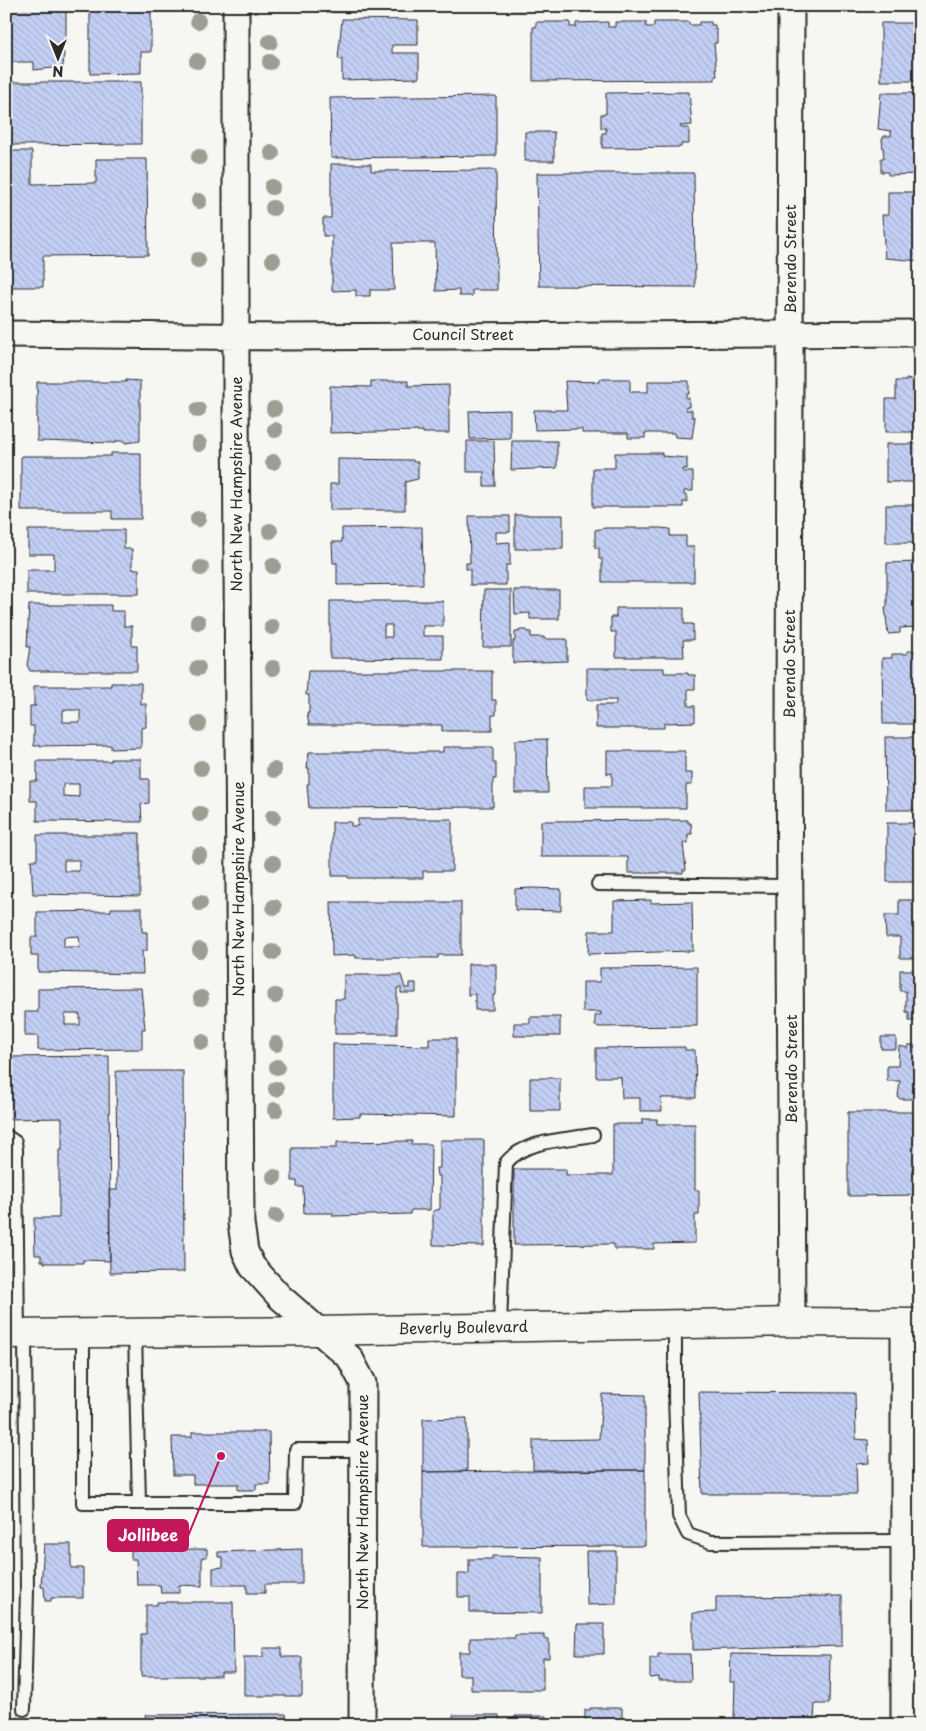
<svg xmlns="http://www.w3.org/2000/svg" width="926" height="1731" font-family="'Playpen Sans',sans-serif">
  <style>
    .building { fill: url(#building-back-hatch); stroke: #2b2b2b; fill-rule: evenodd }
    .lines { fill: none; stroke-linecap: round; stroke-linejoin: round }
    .service-casing { stroke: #2b2b2b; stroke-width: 16 }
    .minor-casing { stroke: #2b2b2b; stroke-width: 29 }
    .secondary-casing { stroke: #2b2b2b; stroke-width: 31 }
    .service { stroke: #f6f6f2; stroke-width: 12 }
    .minor { stroke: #f6f6f2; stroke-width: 25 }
    .secondary { stroke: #f6f6f2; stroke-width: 28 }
    .tree { fill: #9b9f93 }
    .labels { text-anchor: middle; stroke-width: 4; stroke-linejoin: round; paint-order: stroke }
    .street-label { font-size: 15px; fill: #2b2b2b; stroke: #f6f6f2 }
    .leader { fill: none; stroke: #c2185b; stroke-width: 2 }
    .callout-dot { fill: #c2185b; stroke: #f6f6f2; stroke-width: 2 }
    .callout { fill: #c2185b; stroke: #c2185b; stroke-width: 2 }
    .callout-label { font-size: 16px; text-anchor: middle; font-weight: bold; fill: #fff }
  </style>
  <defs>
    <pattern id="building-back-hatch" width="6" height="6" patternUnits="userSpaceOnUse" patternTransform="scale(1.25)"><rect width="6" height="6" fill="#c4cff6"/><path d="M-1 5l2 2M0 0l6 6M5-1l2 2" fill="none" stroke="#a9b2d3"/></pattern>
  </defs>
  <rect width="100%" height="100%" fill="#f6f6f2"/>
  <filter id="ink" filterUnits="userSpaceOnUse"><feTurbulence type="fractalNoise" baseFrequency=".02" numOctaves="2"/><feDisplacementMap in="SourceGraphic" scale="10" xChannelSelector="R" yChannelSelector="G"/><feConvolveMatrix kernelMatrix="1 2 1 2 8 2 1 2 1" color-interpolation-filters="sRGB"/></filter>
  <g filter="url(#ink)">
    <path class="building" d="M6 6H66V44H63V53H64L63 67 34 70V62H6Z
      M90 6H151V52H141V73L90 74Z
      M330 6H496L367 7 368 13 330 12Z
      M511 6H542V10H511Z
      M342 19 418 20V45H392V53H419V78L342 80V59H338Z
      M536 22H570V27H576V23L608 22V27H615V22H646V27H654V22H689V25H699V22H711V25H715V30H717V43H714L717 76H715V80L533 81V27H536Z
      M881 23H920V81H881Z
      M6 82H141V144L6 145Z
      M689 92 692 125 680 126 681 128H689V144H681V147L602 148V133H606V128H601V114H606V93Z
      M881 93H920V174L888 175V172H881V158H884L882 140 884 136H891V131L878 129Z
      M496 96V156L331 158 330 98Z
      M525 132H554V161H525Z
      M6 151H32V184L96 183V159H147L148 255 43 256V287H6Z
      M331 164H371V171L496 170 497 290H472V296H459V290L436 291 435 243H393L394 290H370V296H356V290L332 291V236H323V218H331Z
      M537 173H694L695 287 539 286Z
      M888 192H915V195H920V261L885 258 882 215H888Z
      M919 377 920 432H886V399H896V381H906V379L919 381Z
      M600 379H630V392H648V381H689V394H686V398H689V407H686V410H692V417H695L692 438 675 437 674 433H645V438H628V433H582V429L535 430 534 410H567L565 381 600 382Z
      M126 380 140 381V441L125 443V441H116V443L37 441V382H126Z
      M371 381H408V386L449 385V433H423V431L330 433V386L371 387Z
      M510 410V438L470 439 469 411Z
      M467 441H494L495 486H484V472H467Z
      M512 441H557V468L511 470Z
      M886 444H920V482H886Z
      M111 453H141V519H112V511H21V456H111Z
      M615 453H662V456L687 458V469H683L684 472H693V491H684V495H687V502H683V507H593V468H615Z
      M338 459 413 460V462H418V479L405 482V510H330V484H338Z
      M886 505H920V543H886Z
      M515 515H563V549H515Z
      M469 516H510V532H496V543L510 542V565H506V585H470V569H466V563H470Z
      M422 527 423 584 337 585V563H333L332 542H342V528Z
      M605 528H661L670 529V536H686V547H694V582H602V559H599V548H595V530Z
      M28 530H124V549H132V569H139V594H27V570H54V554H28Z
      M920 562 919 627 900 628V633L888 634 885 607H887V563Z
      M484 590H511V647H483Z
      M514 590H559V619H530V613L515 614Z
      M330 601H443V626H423V636H443V659L330 658ZM384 625H392V637H384Z
      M29 605H111V611H124V626H132V646H137V671H30L27 665 30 647H27Z
      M616 608H684V624H693V640H683L684 657H616V632H611V617H616Z
      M519 630H527V632H531V637H544V639H567V661L513 663V641H515V632H519Z
      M907 651H920V728H915V724H883L882 658H892V654H907Z
      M587 668H664V673H688V675H695V689H688V706H695V722L664 723V728H596V705H616V700H587Z
      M308 671H492V700H496V715H492V731H442V725H309L307 713H309V695H306Z
      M111 683H141V704H146V727L141 728V748L111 749V745L34 746V726H30V706H36L34 705V686H111ZM63 710H80V722H63Z
      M885 737H920V810H886Z
      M547 739 548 793H515V740Z
      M443 747H493V763H496V779H493V807L309 808 307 784H309V768H307L309 752H443Z
      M607 751H685V773H692V785H686V808H585V786H612V773L607 774Z
      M111 759H141V779H149V803L141 804 142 822 37 821V801H30V781H37V761H111ZM63 784H79V797L63 796Z
      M358 819H452V871H423V878H348V876H332V822H351V826H358Z
      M688 820V823H691L692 834H688V843H683L686 870H683V873H628V857H541V821Z
      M887 823H920V882H887Z
      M124 833H140V896L33 894 31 860H37V835H124ZM64 860H79V871H64Z
      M531 888 561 889V911L515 910V889Z
      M651 900V903L692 902 693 951 588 954 589 931H614V901Z
      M899 900H920V958H900V937H886L885 915H899Z
      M331 902H461V955H438V958H356L355 955 332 956Z
      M111 908H142V932H147V951H142L143 974 38 972V956H31V937H37V912L111 911ZM79 936 80 947H64V937Z
      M468 964H496V995H493V1010H475V994L468 995Z
      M697 967V1026L600 1027 595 1026V1015H601V1012H583V982H600V968Z
      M900 970H920V1021H909V1012H906V991H900Z
      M344 975H401L405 988H410V983H416V993H401V988H397V1034H335V999H344Z
      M6 980H9L8 1043H6Z
      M141 988 145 1029H142V1049L38 1050V1036H25V1012H38V989ZM65 1014H80V1025H65Z
      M530 1017H560V1036H514V1023H530Z
      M881 1037H896V1049H881Z
      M429 1038H456V1116L360 1114V1117L333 1118V1044L429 1046Z
      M908 1045H914V1048L920 1046V1099H900L898 1097 900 1081H887V1066H898L899 1046 908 1048Z
      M685 1047V1050H695L696 1098H661L662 1111H640V1098H622L621 1077H596V1048Z
      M109 1056 110 1261 83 1260V1263H44V1261H41V1255H35L34 1218H59V1150H62V1118L6 1119V1057Z
      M116 1071H183L184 1272 110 1273 109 1190H117Z
      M530 1078H560V1111H530Z
      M848 1112H920V1195L848 1196Z
      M642 1119H657V1124H695V1190H699V1215H695V1243L654 1244V1249H614V1244L514 1245V1169H566V1175H613V1124H642Z
      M440 1140H484V1246L433 1245V1211L440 1209V1176H437L436 1168H440Z
      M412 1141 411 1144H431L430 1210H411L410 1214 333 1216V1213H304L303 1187H297V1181H292V1148H337V1142Z
      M699 1392 855 1393 856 1439 868 1440 869 1463 856 1464 857 1494H702Z
      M602 1394 645 1395V1470H533V1440L599 1439Z
      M467 1418V1471L423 1472V1419Z
      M192 1432H269L270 1484H256V1490H238V1484H193V1475H173L172 1437H192Z
      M645 1470V1546L423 1547V1472Z
      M44 1544H71V1568H83V1598H51V1601H45L44 1587H41Z
      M207 1549V1557H202V1586L179 1585V1593H161L160 1585H137L136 1559H131V1550Z
      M302 1549V1584H265V1593H247V1585H213V1568L223 1567V1557H218V1552Z
      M586 1551H616V1604L587 1605Z
      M492 1556 542 1557V1613L470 1612V1597H458V1574H469V1559H492Z
      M842 1596V1646L693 1650V1613L716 1612V1597Z
      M157 1602H233L234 1672H221V1676H141V1634H146V1605H157Z
      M577 1624H604V1654H576Z
      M515 1635H544V1639H549V1658H543V1690H471V1675H459V1652H470V1638H515Z
      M263 1648H282V1657H302V1696H244V1657H263Z
      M658 1654H690L691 1681H659V1677L650 1678V1658H658Z
      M731 1654 830 1655 829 1704H815L814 1722 797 1721V1725L744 1724V1720H734L735 1682H730Z
      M590 1708H622V1725H585V1710H590Z
      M286 1714 287 1725H146L145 1715Z
      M453 1715H499V1720H515V1716H546V1720L557 1722 556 1725H453Z"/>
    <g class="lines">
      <defs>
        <path id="service" d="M598 884 790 886
          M6 1136 15 1142 16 1150 18 1334
          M675 1323V1397L679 1516 688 1534 711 1542 904 1541
          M500 1327 506 1163C524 1140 565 1140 593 1135
          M135 1332 139 1503
          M83 1333V1503H295L296 1450H364
          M24 1709 27 1591 25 1334"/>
        <path id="minor" d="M236 6V397L241 1223 245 1251 252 1266 280 1297 350 1358 363 1383 362 1725
          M791 6 789 731 792 1322
          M6 334 284 337 920 333
          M904 1323V1725"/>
        <path id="secondary" d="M6 1334 316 1331 792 1322 920 1323"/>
      </defs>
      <use href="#service" class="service-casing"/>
      <use href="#minor" class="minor-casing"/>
      <use href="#secondary" class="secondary-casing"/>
      <use href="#service" class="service"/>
      <use href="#minor" class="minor"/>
      <use href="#secondary" class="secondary"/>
    </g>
    <g class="tree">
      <circle cx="198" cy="21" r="8"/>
      <circle cx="270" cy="42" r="8"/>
      <circle cx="197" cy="61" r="8"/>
      <circle cx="270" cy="62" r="8"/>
      <circle cx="272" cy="153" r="8"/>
      <circle cx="199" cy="157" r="8"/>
      <circle cx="272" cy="187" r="8"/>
      <circle cx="199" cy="201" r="8"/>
      <circle cx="273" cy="208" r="8"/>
      <circle cx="198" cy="260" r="8"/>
      <circle cx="273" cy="260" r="8"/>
      <circle cx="274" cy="409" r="8"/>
      <circle cx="198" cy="410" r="8"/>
      <circle cx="275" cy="430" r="8"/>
      <circle cx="199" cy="444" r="8"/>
      <circle cx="273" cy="462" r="8"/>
      <circle cx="198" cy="519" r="8"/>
      <circle cx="270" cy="531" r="8"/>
      <circle cx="273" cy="566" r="8"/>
      <circle cx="201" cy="568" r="8"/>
      <circle cx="198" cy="622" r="8"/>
      <circle cx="272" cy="627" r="8"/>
      <circle cx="198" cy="668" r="8"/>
      <circle cx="273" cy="668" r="8"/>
      <circle cx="199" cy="724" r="8"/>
      <circle cx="201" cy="768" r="8"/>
      <circle cx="274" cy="770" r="8"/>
      <circle cx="200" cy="814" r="8"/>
      <circle cx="273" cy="817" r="8"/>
      <circle cx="199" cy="855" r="8"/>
      <circle cx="273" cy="863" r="8"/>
      <circle cx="200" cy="903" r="8"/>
      <circle cx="274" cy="907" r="8"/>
      <circle cx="200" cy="950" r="8"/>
      <circle cx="273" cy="952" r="8"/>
      <circle cx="275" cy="996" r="8"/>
      <circle cx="201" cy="998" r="8"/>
      <circle cx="202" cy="1042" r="8"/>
      <circle cx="276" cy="1044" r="8"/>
      <circle cx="277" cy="1067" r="8"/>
      <circle cx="276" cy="1089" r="8"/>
      <circle cx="275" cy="1110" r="8"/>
      <circle cx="274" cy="1177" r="8"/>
      <circle cx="276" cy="1216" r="8"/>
    </g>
  </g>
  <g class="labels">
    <g class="street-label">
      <text transform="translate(791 259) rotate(-90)" y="5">Berendo Street</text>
      <text x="463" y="340">Council Street</text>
      <text transform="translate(237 484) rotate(-90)" y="5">North New Hampshire Avenue</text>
      <text transform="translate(790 664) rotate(-90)" y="5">Berendo Street</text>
      <text transform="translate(239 889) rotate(-90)" y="5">North New Hampshire Avenue</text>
      <text transform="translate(792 1069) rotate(-90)" y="5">Berendo Street</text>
      <text transform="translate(463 1328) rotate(-1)" y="5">Beverly Boulevard</text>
      <text transform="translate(363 1502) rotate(-90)" y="5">North New Hampshire Avenue</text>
    </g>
  </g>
  <path class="leader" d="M221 1456L188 1536"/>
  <circle class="callout-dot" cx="221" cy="1456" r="5"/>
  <rect class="callout" x="108" y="1520" width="80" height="31" rx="5"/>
  <g class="callout-label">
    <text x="148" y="1541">Jollibee</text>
  </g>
  <rect width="926" height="1731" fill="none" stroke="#f6f6f2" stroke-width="25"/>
  <rect x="12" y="12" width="901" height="1706" fill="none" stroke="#2b2b2b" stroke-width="2" filter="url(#ink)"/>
  <g transform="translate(58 58) rotate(180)" stroke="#f6f6f2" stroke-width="4" paint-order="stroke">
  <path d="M0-4L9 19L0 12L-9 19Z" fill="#2b2b2b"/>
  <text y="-8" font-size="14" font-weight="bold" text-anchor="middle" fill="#2b2b2b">N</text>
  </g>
</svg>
